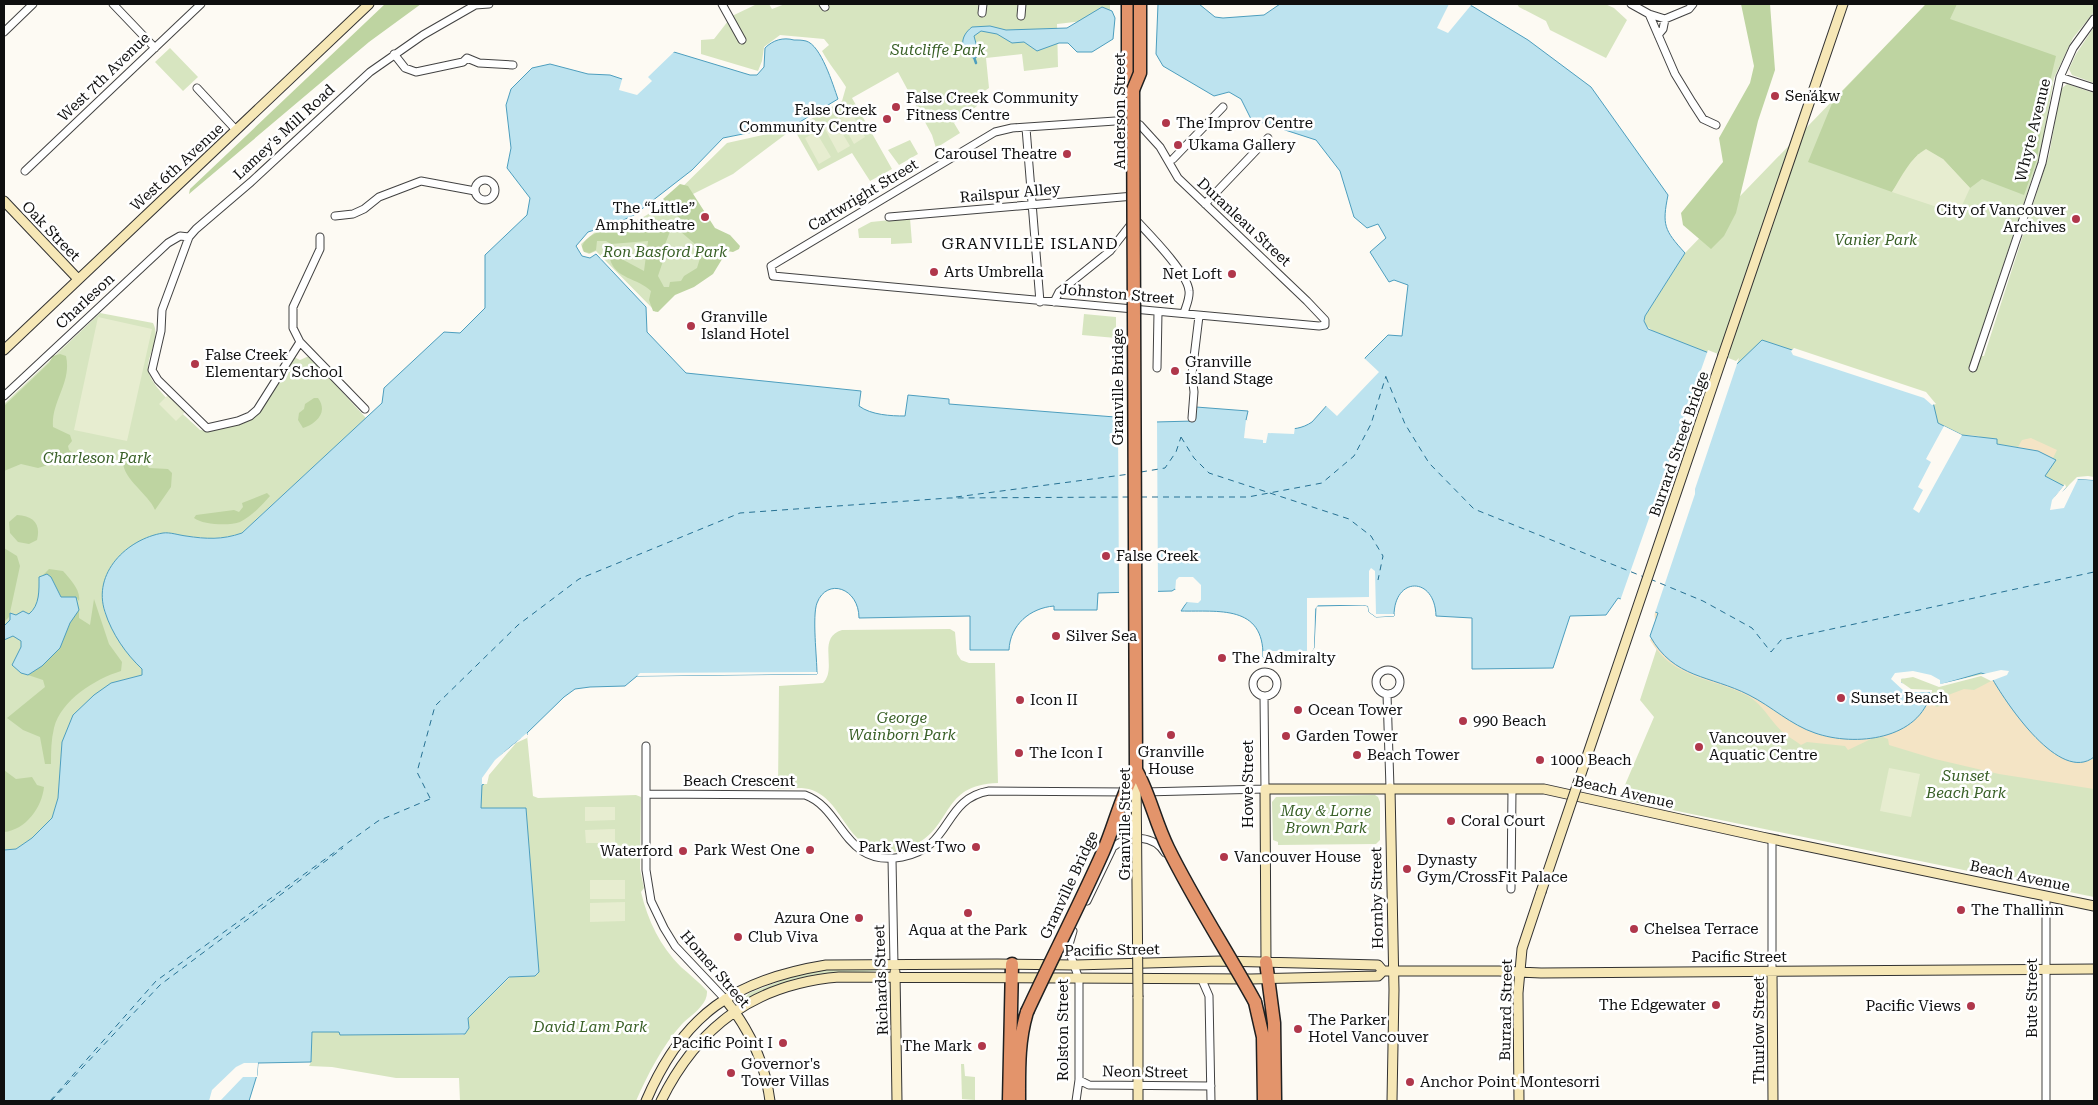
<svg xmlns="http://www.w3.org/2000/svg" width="2098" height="1105" font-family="'Roboto Serif',serif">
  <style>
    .green { fill: #d7e5c0 }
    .forest { fill: #bed4a1 }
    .sand { fill: #f4e4c5 }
    .pitch { fill: #e7edd0 }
    .water { fill: #bde3ef; stroke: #4d9ebe }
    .pier { fill: #fdfaf3 }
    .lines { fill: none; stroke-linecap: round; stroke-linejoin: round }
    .stream { stroke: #4d9ebe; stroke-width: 2.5 }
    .ferry { stroke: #267193; stroke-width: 1; stroke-dasharray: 6 5; stroke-linecap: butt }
    .street-casing { stroke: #424242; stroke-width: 9 }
    .secondary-casing { stroke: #313131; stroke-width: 11 }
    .highway-casing { stroke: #202020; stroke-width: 15 }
    .street { stroke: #fff; stroke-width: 7 }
    .secondary { stroke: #f6e7b6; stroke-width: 9 }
    .highway { stroke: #e3946b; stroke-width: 12 }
    .secondary-bridge-casing { stroke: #313131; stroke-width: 11; stroke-linecap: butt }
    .highway-bridge-casing { stroke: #202020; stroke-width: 15; stroke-linecap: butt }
    .secondary-bridge { stroke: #f6e7b6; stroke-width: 9 }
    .highway-bridge { stroke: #e3946b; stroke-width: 12 }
    .poi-dot { fill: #b0374b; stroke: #fff; stroke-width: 2 }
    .labels { text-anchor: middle; stroke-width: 5; stroke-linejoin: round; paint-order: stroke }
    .park-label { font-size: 15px; font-style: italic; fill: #396027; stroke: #fff }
    .street-label { font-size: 15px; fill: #0f0f0f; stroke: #fff }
    .poi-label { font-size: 15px; fill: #0f0f0f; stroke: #fff; text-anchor: start }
    .neighbourhood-label { font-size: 16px; letter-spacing: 1px; fill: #0f0f0f; stroke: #fff }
  </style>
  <rect width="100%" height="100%" fill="#fdfaf3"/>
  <path class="green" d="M757 4H769L772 9 785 4H1110V18L1057 24 1058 67 1024 71 1022 54 986 58 989 88 974 98 977 106 954 123 960 133 936 148 932 135 898 72 852 98 892 169 870 181 852 153 818 171 794 129 842 101 846 87C838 74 829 64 822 51L829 45 824 39 780 35 764 47 762 61 758 71 701 54V40L714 39 732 16Z
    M1517 4H1605L1614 8 1627 20 1606 58 1550 30 1546 21 1519 7Z
    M1926 4H2094V12L2073 38 2054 78 2041 152 1973 355 1984 356 2049 155 2061 89 2067 84 2094 93V480L2088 478 2061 495 2045 476 2028 449 1996 444 1978 436 1962 435 1938 423 1737 364 1653 331 1645 325V316L1685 253Z
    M2094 27V83L2072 75 2069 69 2076 54Z
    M170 48 198 77 183 91 155 62Z
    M785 130 786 134 733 174 691 195 717 256 675 292 656 312 596 251 589 254 583 251 581 244 595 232 640 219 665 204 727 143Z
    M910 140 918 154 899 165 888 150Z
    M910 218 912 243 891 244V238H859L858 229 871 222Z
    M100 313 153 323C161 338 148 353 148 368 148 386 187 417 200 430 220 432 248 422 262 409L294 357 300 360 309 356 366 418 242 533C216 542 193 537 166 533L104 611C114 633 125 652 142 669V675L111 683 62 742 58 798 52 818 32 838 16 849 4 850V404Z
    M1084 314 1116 317V338L1082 335Z
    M950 629 955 632 957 654 961 660 969 663H995L998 783C940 785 954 826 914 845 906 849 902 852 893 852 846 853 846 803 812 790 801 786 788 789 778 789L779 686 823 683C838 668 816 638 842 630Z
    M1657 648 1910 691 1899 683 1901 676 1981 673 1988 675 2094 757V897L1619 799 1654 717 1640 700Z
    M527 735 533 796 538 798 636 795 641 797 640 869 644 888 641 892C648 921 660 946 681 967 690 975 699 982 707 991 708 1005 691 1015 682 1024 662 1046 648 1074 636 1101H460L459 1078H396L332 1067 309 1066 311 1062 312 1032H340V1035H463L469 1028 468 1018 510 977 535 976 539 969 481 808C481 801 480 792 482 784 485 768 513 743 527 735Z
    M1375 795 1378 797 1380 802V840L1376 844 1278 845V842L1273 840 1272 802 1276 797Z
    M824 968H876L877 971 797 978 744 999 749 993 796 975Z
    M961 1064H964L965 1076 975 1077V1100L962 1099Z"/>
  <path class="forest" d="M385 4H421L369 42 189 194 190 189Z
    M1741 4H1770L1775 70 1758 121 1736 213 1724 236 1711 249 1683 225 1681 213 1723 162 1719 138 1750 83 1754 66Z
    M1926 4H1957L1950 19 2056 56 2044 107 2037 159 2024 195 1982 179 1970 188 1943 159 1918 154 1892 192 1808 162 1833 101Z
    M680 184 688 186 715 228 730 235 740 246 739 249 733 252 727 251 713 274 694 287 675 295 658 312 653 311 649 300 651 291C638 278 615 279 610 259L616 256 644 271 648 241 611 244 606 241H597L596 250 590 253 584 252 582 246C591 226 628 226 647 226 655 219 665 219 671 229L664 247V258L658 276 664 287H669L670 282 681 281 684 276 697 268 701 255H712L711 252 702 250 681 232 680 219 663 199Z
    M60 354 66 356C72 383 51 401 53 427L70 435 72 441 68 446 69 450 78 456 38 468 21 464 4 471V406L49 363 53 356Z
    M314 398H318C329 413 315 424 303 428L298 420 299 413 304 409 305 404Z
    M138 452 149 468 168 469 172 473 171 487 155 510C148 493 118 476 124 458Z
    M267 493 270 496C261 506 252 516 240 522 230 526 203 525 194 518L196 515 234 510 239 512 243 507 242 503Z
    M17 515C34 516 41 524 37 540L29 544 18 542 10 533 9 522Z
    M4 548 17 556 20 566 9 617 4 622Z
    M49 569 63 571C70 579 81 590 79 601L76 597H61L51 577 43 575Z
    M94 599 109 644 122 662 121 671C95 679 61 700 54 728 51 740 51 752 51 764H45L40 737 23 730 7 718 45 687 43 680 28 675 42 666 60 648 70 622 79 610V618L90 625Z
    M4 770 16 779 32 777 37 785 44 787C42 807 26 830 4 832Z"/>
  <path class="sand" d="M2031 438 2057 450 2052 460 2005 494 2018 447 2022 440Z
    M1654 611 1905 692H1931V699L1936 707 1940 706 1943 697 1964 689 1974 690 1997 678 2094 719V789L1999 774 1935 759 1889 745 1888 739 1883 737 1873 738 1848 750 1845 746 1807 742 1801 745C1796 741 1790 738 1785 734 1771 723 1764 705 1748 696 1712 677 1674 680 1650 640L1656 629Z"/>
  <path class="pitch" d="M851 112 865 137 854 144 840 119Z
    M835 121 850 146 838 153 824 127Z
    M816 132 831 157 819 164 805 138Z
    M1926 149 1943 159 1970 188 1958 214 1892 192C1902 176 1910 158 1926 149Z
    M98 317 152 329 127 441 74 430Z
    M168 395 185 412 176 421 159 404Z
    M1889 768 1920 774 1911 817 1880 811Z
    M585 807H615V820L585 821Z
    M615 829V843H586L585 830Z
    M590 880H625V899H590Z
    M625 902V921L590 922V903Z"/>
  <path class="water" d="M1158 4H1199L1215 17 1223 18 1264 15 1280 4H1465L1472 6 1528 40 1591 87 1668 195C1662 225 1664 230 1685 253L1645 316 1644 321 1648 329 1737 364 1762 340 1925 394 1933 402 1938 423 1962 435 1997 439V444L2038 451 2056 460 2045 476 2064 486 2055 497 2078 479 2094 480V757C2060 784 2007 704 1993 680L1988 675 1981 673 1939 685 1914 675 1898 679 1910 691 1931 692C1920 740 1855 747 1815 733 1791 725 1771 706 1749 695 1710 675 1674 679 1650 636L1658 613 1618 598 1606 615 1570 616 1553 668 1472 669V618L1436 616C1435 576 1394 576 1394 616L1376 617 1369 612 1368 606 1363 605 1316 606 1314 648 1307 656 1263 657C1264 604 1218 612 1181 611L1187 602 1175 589 1172 591 1098 593 1097 610H1054V606C1030 608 1010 625 1009 650H970V616L859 618C859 588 827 577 817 603 812 616 817 658 817 674L637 676 625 686 590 687 575 689 564 697 527 733V735C510 745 488 765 484 784L482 785 481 808H526L539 972 535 976 509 977 468 1018 469 1028 465 1034 340 1035 339 1032H312L311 1062 258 1063 257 1075 249 1101H4V850L16 849 32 838 52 818 58 798 62 742 73 715 94 695 111 683 142 675V669C126 654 112 634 105 612 92 573 127 539 163 533 170 532 178 535 186 536 206 539 222 540 242 533L382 403 384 388 444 332 460 333 485 308V255L527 215 530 198 507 168 511 148 506 105 511 89 532 68 550 64 588 74 610 75 631 82 642 78 668 53 674 52 750 75H757L764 67 765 48C773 40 783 37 794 40 798 40 802 40 806 41 821 45 833 85 838 99L798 123 723 138 692 170 634 215 617 223 588 232 576 246 582 256 590 258 596 254 646 307 647 332 686 373 861 391 859 406C871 415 891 416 905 416L908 395 949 399V404L1115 417 1116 423 1194 421 1196 407 1248 411 1246 420 1250 423C1271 427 1293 435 1312 422L1362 366 1365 358 1388 335 1402 336 1408 285 1394 280 1389 282 1370 252 1386 238 1378 224 1367 228 1354 217 1340 171 1316 140 1251 119 1241 99 1229 92 1214 96 1163 66 1156 54Z
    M1102 7 1112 11 1115 18 1113 39 1092 52H1077L1068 43H1059L1037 51 1024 42 1012 43 997 34 981 31 974 36 978 51 977 57 973 58C960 50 959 37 972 27L990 26 1006 30 1067 28Z
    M47 574 51 577 61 597H76L79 610 70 623 60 648 42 666 28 675 21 673 12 665 21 647V641L13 636 4 640V626L10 620V613L16 615 23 611 29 614C40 605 39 590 39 577Z"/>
  <path class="pier" d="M1449 4H1472L1448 33 1437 28Z
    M674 49 676 50 648 77 652 81 637 95 619 90 623 76 630 79 640 75 666 51Z
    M1794 348 1926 392 1936 404 1932 405 1924 398 1793 355 1791 351Z
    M1708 350 1736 361 1739 358 1695 489V494L1653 619 1655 614 1620 601Z
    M1363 357 1379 372 1337 416 1325 405 1360 365Z
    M1246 420 1295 427 1294 434 1268 433 1266 443H1263V440L1244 438Z
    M1118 421H1157L1158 594 1119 595Z
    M1944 426 1962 435 1919 513 1913 509 1923 490 1918 487 1931 462 1926 459Z
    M2088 476 2094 477V480L2078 479 2064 508 2050 510 2052 500 2065 484 2066 487 2062 492 2077 477Z
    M1371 568 1375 571 1376 614H1394V616L1376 617 1369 612 1368 606 1363 605H1318L1315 609 1314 648 1311 653 1307 656 1263 657V651H1307V598L1369 597V571Z
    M1179 577H1193L1201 585V600L1198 603 1187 602 1182 607 1180 605 1184 602 1175 593 1176 580Z
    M2001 670 2009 671 2007 675 1991 681 1981 676 1939 687 1913 677 1901 679V682L1911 689 1932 690 1931 700 1930 692H1905L1891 679 1895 673 1913 671 1931 675 1940 680V684Z
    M817 672V674L637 676 640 673Z
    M527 733V738L516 743 489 775 487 784H482V778L495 760Z
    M244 1063H258L257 1077H243L220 1101H209L212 1090 236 1067Z"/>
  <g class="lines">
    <path class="stream" d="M974 57 976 63"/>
    <path class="ferry" d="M1386 377 1405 424 1429 463 1474 509 1644 577
      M1181 437 1194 458 1209 473 1349 519 1371 536 1383 556 1378 580
      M1141 472 1165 468 1176 452 1181 437
      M956 497 1130 474
      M1141 497H1248L1322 483 1354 456 1371 424 1386 376
      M1650 579 1703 601 1752 628 1771 652 1781 640 2094 572
      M430 798 417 772 435 706 518 625 579 579 740 513 949 498 1129 497
      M50 1101 156 981 378 821 430 799
      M51 1101 160 985 343 848"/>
    <defs>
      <path id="street" d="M113 4 155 48
        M722 4 742 40
        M823 4 825 7
        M1631 4 1649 14 1675 74 1692 102 1703 119 1716 125
        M475 5 489 4
        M982 13 983 4
        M1649 14 1665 19 1689 9 1693 4
        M1021 16 1022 4
        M4 32 33 4
        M1658 35 1663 29 1665 19
        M394 54 405 68 416 72 463 62 467 58 479 63 513 65
        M2060 77 2094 88
        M197 88 236 130
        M1130 120 1140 125 1160 147 1178 178 1307 301 1325 320V325L1319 326 773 276 771 266 995 132 1012 128Z
        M1026 128 1040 302
        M1173 159 1223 107
        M25 171 201 4
        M475 190a10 10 0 1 1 20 0a10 10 0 1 1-20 0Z
        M1205 204 1268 138
        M335 216 353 214 364 209 379 197 421 181 475 191
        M889 217 1134 196
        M1135 219C1148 233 1188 273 1189 291 1190 298 1186 306 1184 313
        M320 237V249L293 307V328L300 342 365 409
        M1054 302 1059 292 1110 251 1132 223
        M300 342 257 410 250 416 238 421 207 428 158 380 152 370 161 331 162 310 189 237 196 229 251 182 370 72 423 35 477 4
        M1157 368 1158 312
        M1973 368 2042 163 2060 77 2073 48 2094 19
        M4 396 168 243 180 236 189 237
        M1192 418 1194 392 1192 374 1199 316
        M1376 682a12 12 0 1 1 24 0a12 12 0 1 1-24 0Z
        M1253 684a12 12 0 1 1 24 0a12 12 0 1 1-24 0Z
        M1387 694 1390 788
        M646 746V870L651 901 664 928 675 946 725 999
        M1144 792 1265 789 1264 696
        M647 794 805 795C844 809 843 868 902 857 953 848 942 799 989 791L1128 792
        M1772 839V971
        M892 859 894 965
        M1511 889 1512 790
        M2046 896V1101
        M1087 901 1113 847C1129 834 1154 835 1165 853
        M1073 931 1068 948 1079 979V1080L1076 1101
        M1199 979 1202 980 1209 996 1211 1101
        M1079 1080 1089 1085 1211 1086"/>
      <path id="secondary" d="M4 201 78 279
        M4 350 369 4
        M1723 355 1843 4
        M1390 788 1394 990 1392 1101
        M1266 962 1265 789H1544L1762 837 2094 906
        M1772 971 1773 1101
        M895 972 897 1101
        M725 999C750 1030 765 1062 770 1101
        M646 1101C683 1014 734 980 826 965L997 964 1075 965 1220 961 1378 965 1383 971
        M661 1101C698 1026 755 984 839 977L1251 979 1378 976 1383 971H1499L1541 973 2094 969
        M1138 1101V997
        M1519 1101 1518 993 1522 949 1541 892"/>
      <path id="highway" d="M1128 4V74L1133 90
        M1266 962 1274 1023 1275 1101
        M1255 1002 1263 1037 1264 1101
        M1009 1101 1012 964
        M1019 1101C1019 1071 1018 1041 1027 1012"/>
    </defs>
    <use href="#street" class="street-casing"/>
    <use href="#secondary" class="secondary-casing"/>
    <use href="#highway" class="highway-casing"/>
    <use href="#street" class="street"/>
    <use href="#secondary" class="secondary"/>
    <use href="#highway" class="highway"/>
    <defs>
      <path id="secondary-bridge" d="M1136 773 1138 997
        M1541 892 1723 355"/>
      <path id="highway-bridge" d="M1140 4V73L1133 90 1136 770C1150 795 1155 822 1168 848 1194 901 1227 951 1255 1002
        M1027 1012C1052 958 1079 906 1103 852 1115 825 1121 795 1136 770"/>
    </defs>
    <use href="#secondary-bridge" class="secondary-bridge-casing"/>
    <use href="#highway-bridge" class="highway-bridge-casing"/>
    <use href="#secondary-bridge" class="secondary-bridge"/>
    <use href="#highway-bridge" class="highway-bridge"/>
  </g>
  <g class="poi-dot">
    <circle cx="1775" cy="96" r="5"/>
    <circle cx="896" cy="107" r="5"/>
    <circle cx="887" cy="119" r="5"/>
    <circle cx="1166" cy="123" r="5"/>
    <circle cx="1178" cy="145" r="5"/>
    <circle cx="1067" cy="154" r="5"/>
    <circle cx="705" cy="217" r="5"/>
    <circle cx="2076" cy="219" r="5"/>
    <circle cx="934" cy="272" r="5"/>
    <circle cx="1232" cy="274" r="5"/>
    <circle cx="691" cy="326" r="5"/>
    <circle cx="195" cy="364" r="5"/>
    <circle cx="1175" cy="371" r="5"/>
    <circle cx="1106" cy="556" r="5"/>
    <circle cx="1056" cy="636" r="5"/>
    <circle cx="1222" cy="658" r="5"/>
    <circle cx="1841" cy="698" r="5"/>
    <circle cx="1020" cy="700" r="5"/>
    <circle cx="1298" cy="710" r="5"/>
    <circle cx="1463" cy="721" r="5"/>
    <circle cx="1171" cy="735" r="5"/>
    <circle cx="1286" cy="736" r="5"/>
    <circle cx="1699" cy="747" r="5"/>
    <circle cx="1019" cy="753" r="5"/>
    <circle cx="1357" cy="755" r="5"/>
    <circle cx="1540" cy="760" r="5"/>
    <circle cx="1451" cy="821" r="5"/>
    <circle cx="976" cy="847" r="5"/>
    <circle cx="810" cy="850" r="5"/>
    <circle cx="683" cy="851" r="5"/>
    <circle cx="1224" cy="857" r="5"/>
    <circle cx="1407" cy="869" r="5"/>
    <circle cx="1961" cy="910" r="5"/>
    <circle cx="968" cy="913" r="5"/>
    <circle cx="859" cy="918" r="5"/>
    <circle cx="1634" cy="929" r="5"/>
    <circle cx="738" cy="937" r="5"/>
    <circle cx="1716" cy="1005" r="5"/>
    <circle cx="1971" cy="1006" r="5"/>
    <circle cx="1298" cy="1029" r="5"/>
    <circle cx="783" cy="1043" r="5"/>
    <circle cx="982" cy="1046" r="5"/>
    <circle cx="731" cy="1073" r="5"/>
    <circle cx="1410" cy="1082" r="5"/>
  </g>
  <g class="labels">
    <g class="park-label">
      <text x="938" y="55">Sutcliffe Park</text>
      <text x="1876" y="245">Vanier Park</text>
      <text x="665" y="257">Ron Basford Park</text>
      <text x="97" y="463">Charleson Park</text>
      <text x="902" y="723">George<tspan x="902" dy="17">Wainborn Park</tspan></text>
      <text x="1966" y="781">Sunset<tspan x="1966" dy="17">Beach Park</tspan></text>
      <text x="1326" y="816">May &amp; Lorne<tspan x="1326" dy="17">Brown Park</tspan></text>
      <text x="590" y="1032">David Lam Park</text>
    </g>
    <g class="street-label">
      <text transform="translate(104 77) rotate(-44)" y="5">West 7th Avenue</text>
      <text transform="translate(1120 111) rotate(-90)" y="5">Anderson Street</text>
      <text transform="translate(2033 130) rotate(-76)" y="5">Whyte Avenue</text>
      <text transform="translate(284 132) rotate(-43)" y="5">Lamey's Mill Road</text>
      <text transform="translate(177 167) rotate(-43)" y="5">West 6th Avenue</text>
      <text transform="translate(1010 193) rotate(-5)" y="5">Railspur Alley</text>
      <text transform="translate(863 195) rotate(-31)" y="5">Cartwright Street</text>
      <text transform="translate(1244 222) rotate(43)" y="5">Duranleau Street</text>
      <text transform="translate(51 231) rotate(46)" y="5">Oak Street</text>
      <text transform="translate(1117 294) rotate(5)" y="5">Johnston Street</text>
      <text transform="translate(85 301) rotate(-43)" y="5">Charleson</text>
      <text transform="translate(1118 387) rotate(-90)" y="5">Granville Bridge</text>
      <text transform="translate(1679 444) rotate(-71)" y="5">Burrard Street Bridge</text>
      <text x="739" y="786">Beach Crescent</text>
      <text transform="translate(1248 784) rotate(-90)" y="5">Howe Street</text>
      <text transform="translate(1624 792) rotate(13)" y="5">Beach Avenue</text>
      <text transform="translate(1125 824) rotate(-90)" y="5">Granville Street</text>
      <text transform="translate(2020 876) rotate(12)" y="5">Beach Avenue</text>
      <text transform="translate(1069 885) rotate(-65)" y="5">Granville Bridge</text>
      <text transform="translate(1377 898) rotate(-91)" y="5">Hornby Street</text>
      <text transform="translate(1112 950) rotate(-1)" y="5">Pacific Street</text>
      <text x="1739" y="962">Pacific Street</text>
      <text transform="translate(715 969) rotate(49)" y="5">Homer Street</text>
      <text transform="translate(881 980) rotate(-92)" y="5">Richards Street</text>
      <text transform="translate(2032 998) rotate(-90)" y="5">Bute Street</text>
      <text transform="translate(1506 1010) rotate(-89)" y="5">Burrard Street</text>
      <text transform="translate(1063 1030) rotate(-90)" y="5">Rolston Street</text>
      <text transform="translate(1759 1030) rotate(-90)" y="5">Thurlow Street</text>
      <text transform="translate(1145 1072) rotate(1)" y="5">Neon Street</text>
    </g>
    <g class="poi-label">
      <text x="1785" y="101">Sen̓áḵw</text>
      <text x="906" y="103">False Creek Community<tspan x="906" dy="17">Fitness Centre</tspan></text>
      <text x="877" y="115" text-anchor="end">False Creek<tspan x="877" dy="17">Community Centre</tspan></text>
      <text x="1176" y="128">The Improv Centre</text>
      <text x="1188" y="150">Ukama Gallery</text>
      <text x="1057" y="159" text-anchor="end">Carousel Theatre</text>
      <text x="695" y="213" text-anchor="end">The “Little”<tspan x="695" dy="17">Amphitheatre</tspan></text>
      <text x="2066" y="215" text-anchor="end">City of Vancouver<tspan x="2066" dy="17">Archives</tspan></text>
      <text x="944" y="277">Arts Umbrella</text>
      <text x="1222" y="279" text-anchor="end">Net Loft</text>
      <text x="701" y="322">Granville<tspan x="701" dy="17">Island Hotel</tspan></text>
      <text x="205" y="360">False Creek<tspan x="205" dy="17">Elementary School</tspan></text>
      <text x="1185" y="367">Granville<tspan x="1185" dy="17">Island Stage</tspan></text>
      <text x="1116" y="561">False Creek</text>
      <text x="1066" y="641">Silver Sea</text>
      <text x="1232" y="663">The Admiralty</text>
      <text x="1851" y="703">Sunset Beach</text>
      <text x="1030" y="705">Icon II</text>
      <text x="1308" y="715">Ocean Tower</text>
      <text x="1473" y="726">990 Beach</text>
      <text x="1296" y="741">Garden Tower</text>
      <text x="1709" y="743">Vancouver<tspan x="1709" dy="17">Aquatic Centre</tspan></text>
      <text x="1171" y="757" text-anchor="middle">Granville<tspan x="1171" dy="17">House</tspan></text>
      <text x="1029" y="758">The Icon I</text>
      <text x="1367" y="760">Beach Tower</text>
      <text x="1550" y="765">1000 Beach</text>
      <text x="1461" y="826">Coral Court</text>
      <text x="966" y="852" text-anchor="end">Park West Two</text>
      <text x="800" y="855" text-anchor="end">Park West One</text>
      <text x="673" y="856" text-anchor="end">Waterford</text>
      <text x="1234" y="862">Vancouver House</text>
      <text x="1417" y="865">Dynasty<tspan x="1417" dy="17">Gym/CrossFit Palace</tspan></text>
      <text x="1971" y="915">The Thallinn</text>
      <text x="849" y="923" text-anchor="end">Azura One</text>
      <text x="1644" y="934">Chelsea Terrace</text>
      <text x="968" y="935" text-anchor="middle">Aqua at the Park</text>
      <text x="748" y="942">Club Viva</text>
      <text x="1706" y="1010" text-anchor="end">The Edgewater</text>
      <text x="1961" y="1011" text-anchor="end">Pacific Views</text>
      <text x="1308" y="1025">The Parker<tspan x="1308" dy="17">Hotel Vancouver</tspan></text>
      <text x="773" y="1048" text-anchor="end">Pacific Point I</text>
      <text x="972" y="1051" text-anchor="end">The Mark</text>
      <text x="741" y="1069">Governor's<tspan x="741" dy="17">Tower Villas</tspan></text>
      <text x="1420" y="1087">Anchor Point Montesorri</text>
    </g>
    <g class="neighbourhood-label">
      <text x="1030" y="249">GRANVILLE ISLAND</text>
    </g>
  </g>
  <rect width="2098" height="1105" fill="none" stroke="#0f0f0f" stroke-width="10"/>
</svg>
